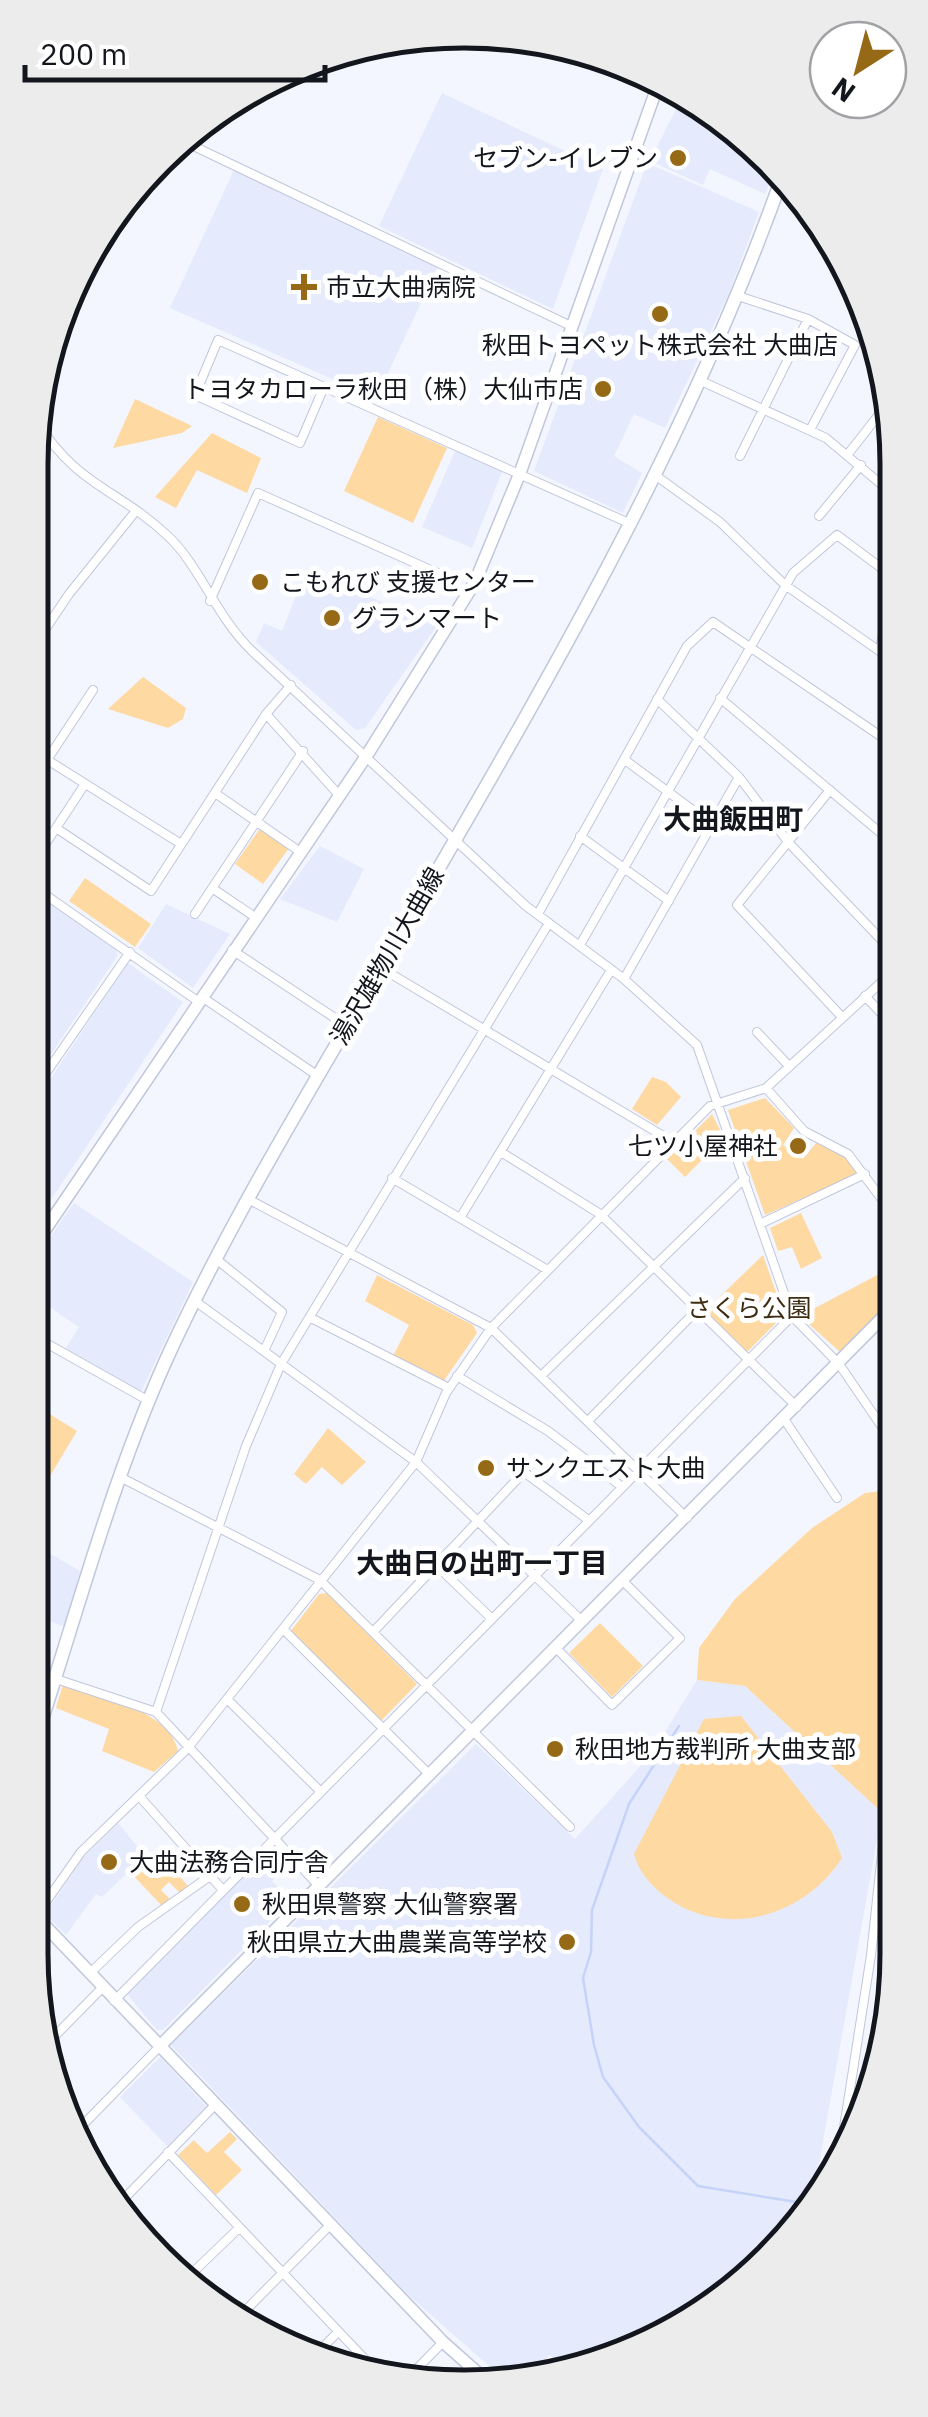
<svg xmlns="http://www.w3.org/2000/svg" width="928" height="2417" font-family="'IBM Plex Sans','Noto Sans JP',sans-serif">
  <style>
    .built { fill: #e5ebfc }
    .green { fill: #fed9a2 }
    .lines { fill: none; stroke-linecap: round; stroke-linejoin: round }
    .stream { stroke: #c6d3f9; stroke-width: 2.5 }
    .street-casing { stroke: #c0c7dc; stroke-width: 10 }
    .secondary-casing { stroke: #c0c7dc; stroke-width: 14 }
    .primary-casing { stroke: #c0c7dc; stroke-width: 15 }
    .street { stroke: #fff; stroke-width: 8 }
    .secondary { stroke: #fff; stroke-width: 11 }
    .primary { stroke: #fff; stroke-width: 12 }
    .poi-dot { fill: #956915; stroke: #fff; stroke-width: 4 }
    .labels { text-anchor: middle; stroke-width: 10; stroke-linejoin: round; paint-order: stroke }
    .poi-label { font-size: 25px; fill: #13161d; stroke: #fff; text-anchor: start }
    .street-label { font-size: 25px; fill: #13161d; stroke: #fff }
    .park-label { font-size: 25px; fill: #3e2d12; stroke: #fff }
    .neighbourhood-label { font-size: 28px; font-weight: bold; fill: #13161d; stroke: #fff }
    .rim { fill: none; stroke: #13161d; stroke-width: 5 }
  </style>
  <rect width="100%" height="100%" fill="#f3f6fe"/>
  <path class="built" d="M442 93 603 169 553 309 379 226Z
    M684 93 705 103 731 126 726 139 777 166 765 194 710 169 703 185 650 161Z
    M647 163 759 212 729 293 665 428 634 414 614 456 642 473 623 513 534 471Z
    M234 170 438 267 376 398 170 308Z
    M455 451 503 470 472 548 422 527Z
    M307 568 436 627 365 728 356 730 256 642 264 623 282 631Z
    M320 846 364 869 337 922 280 899Z
    M30 888 115 947 118 955 30 1085Z
    M166 904 230 934 193 988 138 948Z
    M128 963 183 1002 30 1231V1109Z
    M74 1203 193 1282 141 1392 64 1351 79 1327 30 1294V1266Z
    M30 1542 80 1571 65 1627 30 1614Z
    M697 1680 745 1686 882 1812 810 2214 705 2314 566 2371 550 2355 523 2379 505 2380 407 2294 171 2045 476 1744 575 1839 652 1753Z
    M118 1823 145 1856 102 1897 96 1894 66 1935 48 1917V1910L83 1858Z
    M269 1845 290 1861 272 1881 291 1900 163 2030H157L126 1993Z
    M160 2057 208 2108 168 2147 120 2097Z"/>
  <path class="green" d="M135 399 192 426 182 433 113 448Z
    M378 417 447 448 413 523 344 491Z
    M212 433 261 458 247 493 197 470 176 508 155 497Z
    M143 677 186 708 183 719 168 728 108 709Z
    M261 827 289 848 263 884 235 864Z
    M85 878 151 924 135 947 69 901Z
    M652 1077 666 1082 681 1097 657 1125 632 1109Z
    M765 1098 794 1128 783 1145 803 1159 817 1142 844 1156 860 1174 765 1215 728 1110Z
    M712 1114 724 1138 685 1177 667 1159Z
    M801 1213 822 1258 801 1269 792 1247 778 1251 770 1228Z
    M763 1255 784 1315 747 1352 705 1311Z
    M881 1273 895 1298 840 1352 800 1316Z
    M377 1275 473 1325 477 1333 443 1382 393 1356 409 1325 365 1301Z
    M48 1413 77 1431 50 1476 36 1470 43 1448 35 1429Z
    M328 1428 366 1462 342 1485 322 1467 306 1484 294 1474Z
    M897 1489 898 1826 894 1816 887 1817 745 1686 697 1680 699 1648 735 1599 812 1528 865 1493Z
    M327 1593 417 1684 380 1722 290 1632 319 1594Z
    M600 1623 643 1666 612 1697 569 1653Z
    M63 1684C96 1697 170 1709 178 1751L154 1772 102 1751 109 1729 56 1708Z
    M741 1716 832 1832 842 1858C804 1917 725 1940 666 1897 650 1885 639 1872 634 1854L704 1719Z
    M156 1850 189 1887 180 1893 169 1882 161 1890 170 1899 162 1906 130 1872Z
    M230 2132 237 2139 224 2152 242 2170 216 2195 178 2155 194 2140 207 2153Z"/>
  <g class="lines">
    <path class="stream" d="M679 1726 629 1804 592 1910 591 1952 583 1978 594 2045 603 2077 639 2127 698 2186 815 2205"/>
    <defs>
      <path id="street" d="M185 142 571 326
        M738 296 808 319 855 345 810 430
        M701 381 826 438 894 495
        M324 387 218 340 195 395 300 443 324 387 631 524
        M36 420C77 487 119 489 169 537 201 568 215 615 252 651L526 906 624 979 697 1045 792 1316 839 1364 893 1443
        M848 454 892 398
        M740 456 808 319
        M655 475 720 522 785 585 895 662
        M819 516 861 465
        M210 601 258 493 451 579
        M880 651 895 561
        M30 652 69 594 135 512
        M720 698 895 845
        M657 699 739 777 789 843 890 949
        M266 714 338 794
        M30 749 181 844
        M47 760 93 690
        M625 760 713 825
        M830 790 737 905 842 1017
        M215 793 299 851
        M56 828 85 784
        M580 836 669 901
        M30 867 56 828 151 891 266 714 291 685
        M30 884 199 1002
        M212 888 255 917
        M195 914 303 751
        M538 914 687 646 713 622 895 746
        M580 945 793 573 837 535 892 576
        M232 950 347 1026
        M381 968 675 1143
        M624 979 739 777
        M865 996 896 1029
        M202 997 318 1076
        M757 1032 789 1066
        M766 1088 804 1131 848 1154 896 1218
        M30 1096 130 952
        M501 1152 600 1214 797 1407
        M392 1178 546 1269
        M248 1199 491 1328 687 1518
        M460 1218 611 970
        M760 1224 865 1174
        M216 1259 282 1312 264 1351
        M195 1301 416 1462 582 1621
        M311 1318 449 1388
        M30 1334 149 1401
        M457 1376 548 1431 621 1486
        M541 1376 745 1178
        M784 1419 837 1498
        M588 1421 697 1310
        M120 1477 320 1580 570 1827
        M436 1565 490 1617
        M284 1630 430 1775
        M374 1631 524 1472 587 1519
        M556 1648 612 1705 680 1638 624 1582
        M56 1679 156 1712 318 1885
        M228 1700 319 1790
        M156 1712 246 1446 281 1364 549 923
        M139 1796 222 1889
        M36 1916 81 1852 187 1749 416 1462 446 1393 491 1328 710 1106 766 1088 886 978 895 912
        M89 1974 138 1927 210 1876
        M114 2001 792 1316
        M45 2046 102 1988
        M76 2132 160 2046
        M168 2152 378 2373
        M840 2153 871 1955 897 1715
        M118 2205 214 2106
        M186 2279 239 2228
        M236 2320 329 2226
        M317 2353 338 2332
        M404 2382 443 2342"/>
      <path id="secondary" d="M30 1252 367 755 475 582 520 473 659 82
        M30 1910 443 2342 487 2381
        M160 2046 896 1304"/>
      <path id="primary" d="M30 1756C76 1619 111 1478 172 1347 233 1216 309 1092 381 968 530 710 685 454 784 172"/>
    </defs>
    <use href="#street" class="street-casing"/>
    <use href="#secondary" class="secondary-casing"/>
    <use href="#primary" class="primary-casing"/>
    <use href="#street" class="street"/>
    <use href="#secondary" class="secondary"/>
    <use href="#primary" class="primary"/>
  </g>
  <g class="poi-dot">
    <circle cx="678" cy="158" r="10"/>
    <path d="M299 272h10v10h10v10h-10v10h-10v-10h-10v-10h10z"/>
    <circle cx="660" cy="314" r="10"/>
    <circle cx="603" cy="389" r="10"/>
    <circle cx="260" cy="582" r="10"/>
    <circle cx="332" cy="618" r="10"/>
    <circle cx="798" cy="1146" r="10"/>
    <circle cx="486" cy="1468" r="10"/>
    <circle cx="555" cy="1749" r="10"/>
    <circle cx="109" cy="1862" r="10"/>
    <circle cx="242" cy="1904" r="10"/>
    <circle cx="567" cy="1942" r="10"/>
  </g>
  <g class="labels">
    <g class="poi-label">
      <text x="658" y="167" text-anchor="end">セブン-イレブン</text>
      <text x="326" y="296">市立大曲病院</text>
      <text x="660" y="354" text-anchor="middle">秋田トヨペット株式会社 大曲店</text>
      <text x="583" y="398" text-anchor="end">トヨタカローラ秋田（株）大仙市店</text>
      <text x="280" y="591">こもれび 支援センター</text>
      <text x="352" y="627">グランマート</text>
      <text x="778" y="1155" text-anchor="end">七ツ小屋神社</text>
      <text x="506" y="1477">サンクエスト大曲</text>
      <text x="575" y="1758">秋田地方裁判所 大曲支部</text>
      <text x="129" y="1871">大曲法務合同庁舎</text>
      <text x="262" y="1913">秋田県警察 大仙警察署</text>
      <text x="547" y="1951" text-anchor="end">秋田県立大曲農業高等学校</text>
    </g>
    <g class="street-label">
      <text transform="translate(387 956) rotate(-60)" y="9">湯沢雄物川大曲線</text>
    </g>
    <g class="park-label">
      <text x="749" y="1317">さくら公園</text>
    </g>
    <g class="neighbourhood-label">
      <text x="733" y="829">大曲飯田町</text>
      <text x="482" y="1573">大曲日の出町一丁目</text>
    </g>
  </g>
  <path d="M0 0H928V2417H0ZM464 48H464A416 416 0 0 1 880 464V1954A416 416 0 0 1 464 2370H464A416 416 0 0 1 48 1954V464A416 416 0 0 1 464 48Z" fill="#ececed" fill-rule="evenodd"/>
  <path class="rim" d="M464 48H464A416 416 0 0 1 880 464V1954A416 416 0 0 1 464 2370H464A416 416 0 0 1 48 1954V464A416 416 0 0 1 464 48Z"/>
  <g transform="translate(858 70) rotate(216)"><circle r="48" fill="#ffffff" stroke="#a1a2a5" stroke-width="2.5"/>
  <path d="M0-8L18 38L0 25L-18 38Z" fill="#956915"/>
  <text y="-15" font-size="28" font-weight="bold" text-anchor="middle" fill="#13161d">N</text>
  </g>
  <path d="M25 65v15h300v-15" fill="none" stroke="#13161d" stroke-width="5"/>
  <text x="40" y="65" font-size="30" fill="#13161d" stroke="#ffffff" stroke-width="8" paint-order="stroke">200 m</text>
</svg>
